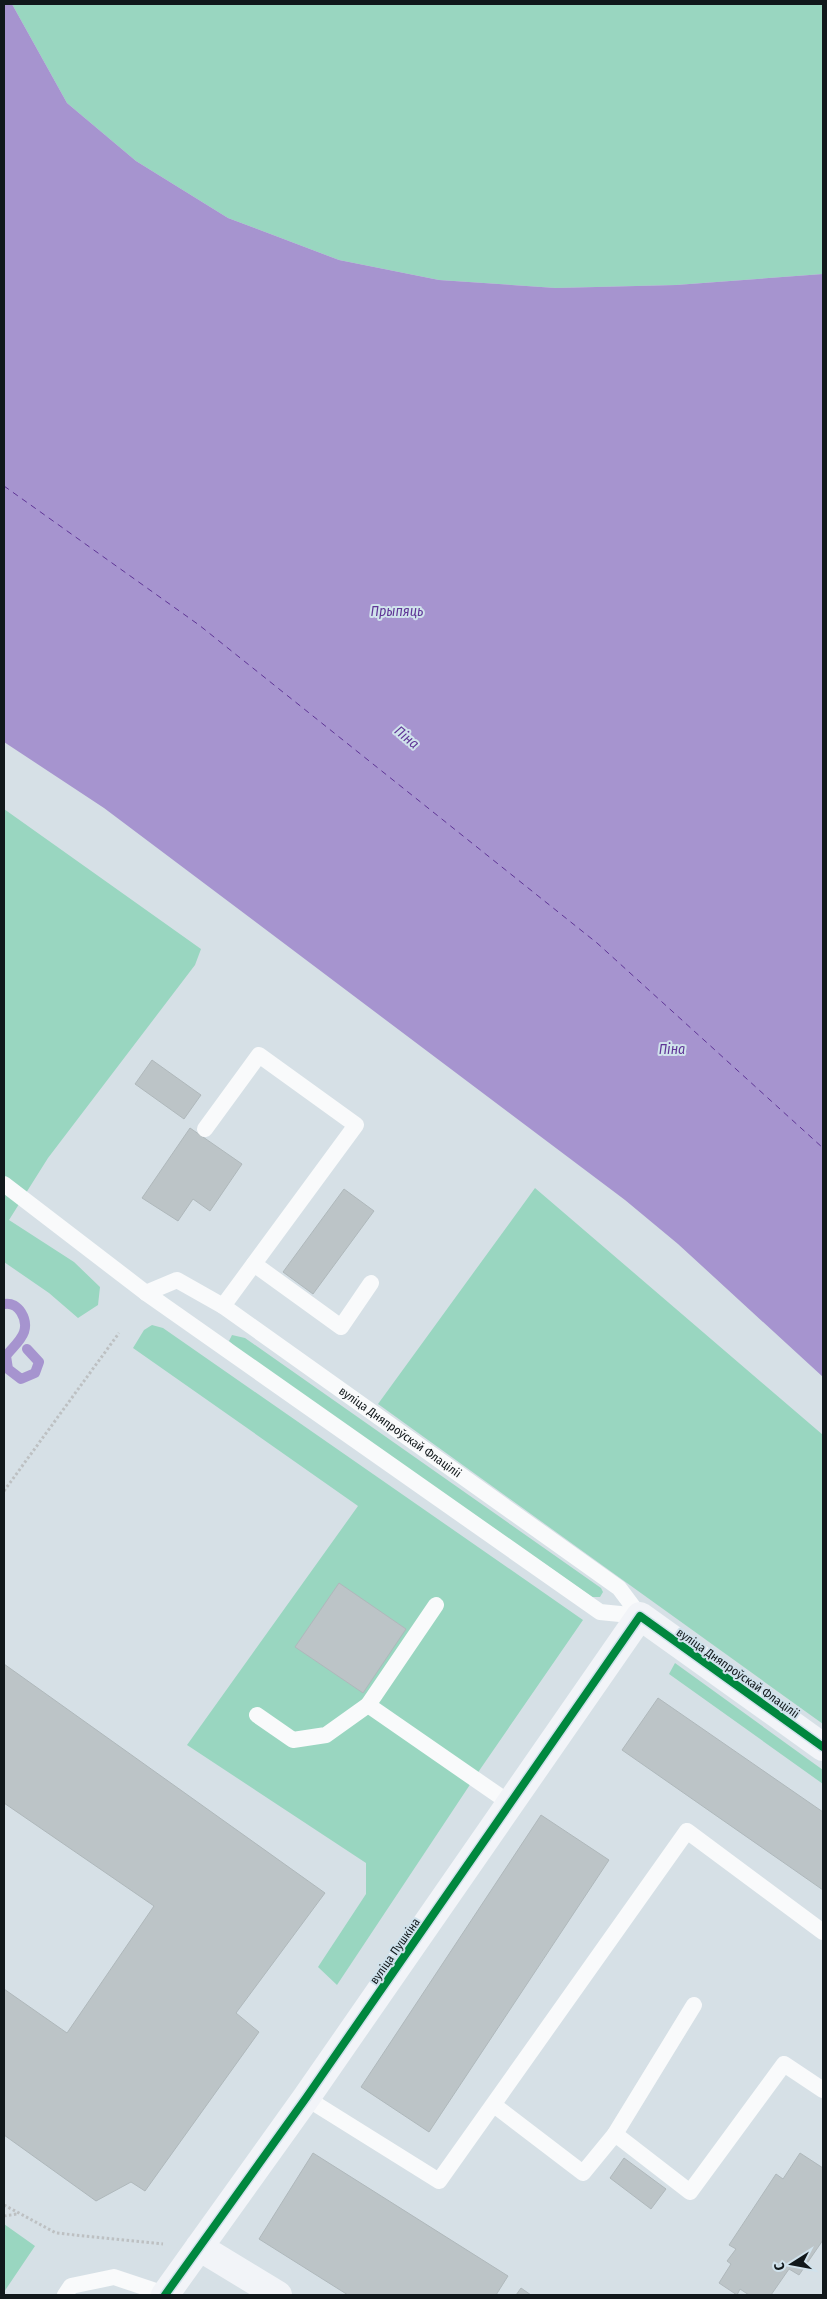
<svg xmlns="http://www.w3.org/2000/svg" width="827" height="2299" font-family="'Fira Sans Condensed',sans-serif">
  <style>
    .green { fill: #99d6c0 }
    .water { fill: #a694cf }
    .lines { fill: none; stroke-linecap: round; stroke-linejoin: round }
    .stream { stroke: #a694cf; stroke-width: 10 }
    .ferry { stroke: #5f3596; stroke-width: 1; stroke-dasharray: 6 5; stroke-linecap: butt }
    .building { fill: #bcc4c7; stroke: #afb8bb }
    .path { stroke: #bdc0c2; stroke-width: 3; stroke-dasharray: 2.5 2.5; stroke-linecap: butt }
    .lane { stroke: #f9fafb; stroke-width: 16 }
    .secondary { stroke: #f2f4f8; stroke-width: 28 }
    .cycleway-casing { stroke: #d0e2ec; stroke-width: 11 }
    .cycleway { stroke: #00873e; stroke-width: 8 }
    .labels { text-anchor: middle; stroke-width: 4; stroke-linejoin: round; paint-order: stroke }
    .street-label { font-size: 12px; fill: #11181b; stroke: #d0e2ec }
    .water-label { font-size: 14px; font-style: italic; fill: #5f3596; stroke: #d0e2ec }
  </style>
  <rect width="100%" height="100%" fill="#d6e0e6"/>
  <path class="green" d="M12 4H823V274L676 285 556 288 439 280 339 260 228 218 136 161 67 103Z
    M4 809 201 949 195 965 48 1158 9 1220 74 1262 100 1287 98 1305 78 1318 49 1293 4 1262Z
    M535 1188 823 1435V1724L378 1404Z
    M152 1325 163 1328 583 1620 481 1768 337 1985 318 1967 366 1894V1863L187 1745 358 1506 133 1348 144 1330Z
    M232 1335 245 1338 601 1588 603 1592 600 1597H592L239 1350 229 1341Z
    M675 1663 823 1770V1784L669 1674Z
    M4 2224 35 2246 4 2292Z"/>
  <path class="water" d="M4 4H12L67 103 136 161 228 218 339 260 439 280 556 288 676 285 823 274V1377L678 1244 625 1200 104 808 4 742Z"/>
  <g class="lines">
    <path class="stream" d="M4 1304C19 1301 28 1320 24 1332 21 1341 11 1349 6 1356L8 1369 21 1379 35 1373 39 1362 27 1349"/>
    <path class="ferry" d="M4 486 199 625 597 943 823 1148"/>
  </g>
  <path class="building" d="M152 1060 201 1095 184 1119 135 1084Z
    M190 1128 242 1164 210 1211 193 1199 178 1221 142 1198Z
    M344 1189 374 1211 313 1294 283 1272Z
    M339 1583 406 1629 363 1693 295 1647Z
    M4 1664 325 1893 236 2013 259 2032 145 2191 131 2182 96 2201 4 2135V1989L67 2033 154 1906 4 1803Z
    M658 1698 823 1812V1890L622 1750Z
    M541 1815 609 1860 429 2132 361 2087Z
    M313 2153 508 2276 496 2295H348L259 2239Z
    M800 2153 823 2168V2240L799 2275 789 2269 771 2295H749L740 2289 737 2295 719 2283 731 2264 727 2261 736 2249 729 2245 776 2174 783 2179Z
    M624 2158 666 2189 651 2209 610 2178Z
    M521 2288 531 2295H516Z"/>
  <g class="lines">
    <path class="path" d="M4 1491 119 1333
      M4 2205 56 2233 163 2244
      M4 2216 17 2214"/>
    <g class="lane">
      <path d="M205 1129 259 1055 356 1125 223 1306"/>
      <path d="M4 1184 146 1293 600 1612 640 1616"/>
      <path d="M254 1264 341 1327 371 1283"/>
      <path id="s1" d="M146 1293 177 1280 223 1306 619 1588 640 1616"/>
      <path d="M436 1605 368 1705 511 1804"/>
      <path d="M257 1715 293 1740 326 1735 368 1705"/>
      <path d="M306 2098 439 2181 687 1831 823 1932"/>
      <path d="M494 2105 583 2173 615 2134 690 2192 784 2064 823 2090"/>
      <path d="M615 2134 694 2005"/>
      <path d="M65 2295 71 2286 114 2277 165 2294"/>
    </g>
    <path class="secondary" d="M199 2247 278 2295
      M165 2295 306 2098 640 1616 823 1747"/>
    <defs>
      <path id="cycleway" d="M165 2295 306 2098 640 1616 823 1747"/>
    </defs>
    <use href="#cycleway" class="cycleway-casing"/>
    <use href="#cycleway" class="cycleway"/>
  </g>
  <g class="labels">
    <g class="street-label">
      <text dy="4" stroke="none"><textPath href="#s1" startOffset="304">вуліца Дняпроўскай Флаціліі</textPath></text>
      <text transform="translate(738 1673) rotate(35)" y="4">вуліца Дняпроўскай Флаціліі</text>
      <text transform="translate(395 1951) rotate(-55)" y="4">вуліца Пушкіна</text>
    </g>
    <g class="water-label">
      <text x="397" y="616">Прыпяць</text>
      <text transform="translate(407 737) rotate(40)" y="5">Піна</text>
      <text x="672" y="1054">Піна</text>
    </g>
  </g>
  <rect width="827" height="2299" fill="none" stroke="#11181b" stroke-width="10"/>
  <g transform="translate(792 2264) rotate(259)" stroke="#d0e2ec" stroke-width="4" paint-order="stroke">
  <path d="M0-4L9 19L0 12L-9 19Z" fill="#11181b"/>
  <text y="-8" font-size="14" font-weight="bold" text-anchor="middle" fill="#11181b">С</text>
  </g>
</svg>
